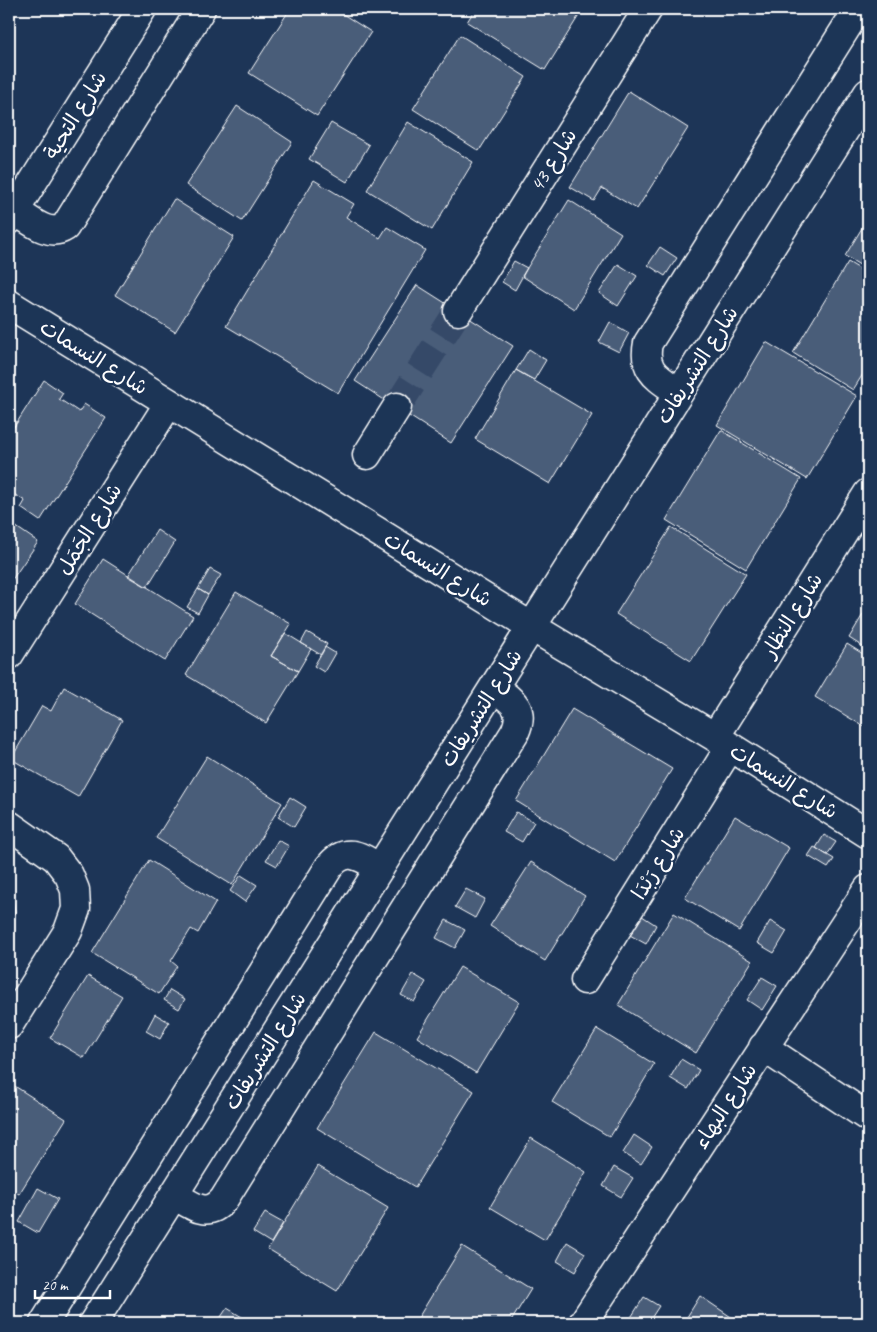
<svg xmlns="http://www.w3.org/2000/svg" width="877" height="1332" font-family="Caveat,'Playpen Sans Arabic',sans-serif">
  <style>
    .building { fill: #4a5d79; stroke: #fff }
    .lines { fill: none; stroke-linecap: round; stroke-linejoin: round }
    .minor-tunnel { stroke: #344968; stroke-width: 28; stroke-dasharray: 28 14; stroke-linecap: butt }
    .minor-casing { stroke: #fff; stroke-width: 31 }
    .minor { stroke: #1d3557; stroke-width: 28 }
    .labels { text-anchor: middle; stroke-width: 5; stroke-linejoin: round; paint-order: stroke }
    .street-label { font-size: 21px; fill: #fff; stroke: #1d3557 }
  </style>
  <rect width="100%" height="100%" fill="#1d3557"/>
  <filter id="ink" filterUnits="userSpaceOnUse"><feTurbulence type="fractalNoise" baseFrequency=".02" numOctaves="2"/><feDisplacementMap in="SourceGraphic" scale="10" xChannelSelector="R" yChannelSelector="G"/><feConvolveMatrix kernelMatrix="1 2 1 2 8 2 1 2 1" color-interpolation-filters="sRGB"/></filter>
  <g filter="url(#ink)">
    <path class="building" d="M290 9H335L371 32 317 116 249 73Z
      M360 9H374L370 15Z
      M475 9H583L545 70 467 22Z
      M460 35 526 77 479 151 413 109Z
      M629 91 688 128 637 209 602 188 594 201 570 187Z
      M237 106 292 142 242 221 186 185Z
      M408 122 473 162 432 230 367 190Z
      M331 123 369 145 347 182 309 159Z
      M314 180 354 204 346 217 380 238 387 227 425 250 338 393 226 326Z
      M174 199 234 237 175 332 115 295Z
      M569 200 621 233 574 309 522 276Z
      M868 218V270L845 256Z
      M660 247 677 258 665 276 648 265Z
      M514 261 527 268 515 290 502 282Z
      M848 262 868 274V366L853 390 793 353Z
      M618 264 637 276 618 306 599 293Z
      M417 285 513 346 451 443 355 381Z
      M610 322 629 333 619 352 599 342Z
      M766 342 857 396 807 479 717 425Z
      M529 349 546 360 534 380 516 370Z
      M516 370 592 415 550 484 475 439Z
      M44 380 63 393 59 399 79 412 84 404 106 418 40 521 21 508 25 501 9 491V435Z
      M9 417 17 422 10 432 9 431Z
      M721 430 801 479 746 569 666 520Z
      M9 522 38 542 9 584Z
      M671 527 746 574 691 661 616 614Z
      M157 530 175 542 147 587 128 576Z
      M103 559 193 616 165 661 75 604Z
      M210 569 221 575 208 595 198 589Z
      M198 589 208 595 198 613 187 607Z
      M236 592 291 624 271 656 298 671 266 723 186 675Z
      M868 606V650L849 638Z
      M307 632 327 644 321 655 301 643Z
      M285 633 311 649 298 671 271 656Z
      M847 644 868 657V729L815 697Z
      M325 647 335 653 324 672 314 666Z
      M64 687 122 720 78 797 11 759 42 706 51 711Z
      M572 709 672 769 615 862 516 801Z
      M207 756 282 803 232 885 156 838Z
      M290 797 306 807 294 827 278 817Z
      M516 812 534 822 522 842 504 832Z
      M735 816 789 848 739 931 685 898Z
      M824 835 836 842 827 855 816 848Z
      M278 840 289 846 277 866 266 860Z
      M814 847 834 859 828 868 808 856Z
      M149 860 216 902 198 933 191 929 171 961 177 966 159 994 92 953Z
      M531 862 585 896 545 961 490 926Z
      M241 875 257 885 245 902 230 891Z
      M9 881 11 883 15 912 9 923Z
      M466 889 485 899 475 918 455 907Z
      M674 913 752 961 696 1053 618 1005Z
      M639 914 656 925 646 944 628 934Z
      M446 920 465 930 455 948 436 938Z
      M770 921 787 931 774 953 757 943Z
      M460 967 519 1002 476 1073 417 1037Z
      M413 974 426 982 414 1002 401 995Z
      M88 976 122 996 84 1058 50 1038Z
      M762 977 777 986 762 1010 747 1000Z
      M170 990 185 999 179 1009 164 1000Z
      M155 1014 169 1022 160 1039 146 1031Z
      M597 1029 654 1064 610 1137 552 1102Z
      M376 1032 474 1091 415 1187 317 1128Z
      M681 1059 699 1070 688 1089 670 1078Z
      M13 1085 66 1119 19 1194 9 1188V1092Z
      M634 1135 652 1147 641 1164 623 1153Z
      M531 1138 586 1172 545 1240 490 1207Z
      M318 1166 388 1208 337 1291 268 1249Z
      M614 1167 633 1178 621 1197 603 1186Z
      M38 1188 58 1199 38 1233 19 1222Z
      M265 1213 283 1223 271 1243 253 1232Z
      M567 1242 585 1253 575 1272 557 1261Z
      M462 1246 531 1289 510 1323H415Z
      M700 1296 740 1323H696L687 1317Z
      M644 1297 659 1306 648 1323H635L630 1319Z
      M227 1308 252 1323H217Z"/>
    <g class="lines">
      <path class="minor-tunnel" d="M397 407 458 311"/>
      <defs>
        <path id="minor" d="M15 211C29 219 48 238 65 227L201 9
          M9 220 142 9
          M9 304 532 627 715 737 868 834
          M458 311 648 9
          M679 393C659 378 642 372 648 343L858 9
          M367 455 397 407
          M9 655 169 403
          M715 737 868 493
          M9 825 56 858 69 875 75 890 76 909 68 931 9 1025
          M585 980 730 747
          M763 1047 868 1117
          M174 1195C192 1205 207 1220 224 1199L515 732C526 708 511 700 494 688
          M44 1323 329 867C346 845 361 857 380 868
          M93 1323 868 93
          M583 1323 868 889"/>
      </defs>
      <use href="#minor" class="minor-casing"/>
      <use href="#minor" class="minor"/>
    </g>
  </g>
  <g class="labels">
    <g class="street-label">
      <text transform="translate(75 115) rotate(-58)" y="7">شارع التحية</text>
      <text transform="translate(553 160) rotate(-58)" y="7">شارع 43</text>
      <text transform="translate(94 357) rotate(32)" y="7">شارع النسمات</text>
      <text transform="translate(697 365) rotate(-58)" y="7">شارع التشريفات</text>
      <text transform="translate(89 529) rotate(-58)" y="7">شارع الجَمَل</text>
      <text transform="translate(438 569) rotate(32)" y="7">شارع النسمات</text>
      <text transform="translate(792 615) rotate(-58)" y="7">شارع النظار</text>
      <text transform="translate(481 708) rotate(-58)" y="7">شارع التشريفات</text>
      <text transform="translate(784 781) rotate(32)" y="7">شارع النسمات</text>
      <text transform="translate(658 863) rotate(-58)" y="7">شارع رَبْدَا</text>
      <text transform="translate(265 1051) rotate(-58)" y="7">شارع التشريفات</text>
      <text transform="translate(725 1106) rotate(-57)" y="7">شارع البهاء</text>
    </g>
  </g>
  <rect width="877" height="1332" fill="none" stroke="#1d3557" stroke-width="30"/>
  <rect x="15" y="15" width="847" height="1302" fill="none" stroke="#fff" stroke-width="2" filter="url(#ink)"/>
  <path d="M35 1290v8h75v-8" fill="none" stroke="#ffffff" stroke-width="2.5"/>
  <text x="42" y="1290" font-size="15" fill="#ffffff" stroke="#1d3557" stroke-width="4" paint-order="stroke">20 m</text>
</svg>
